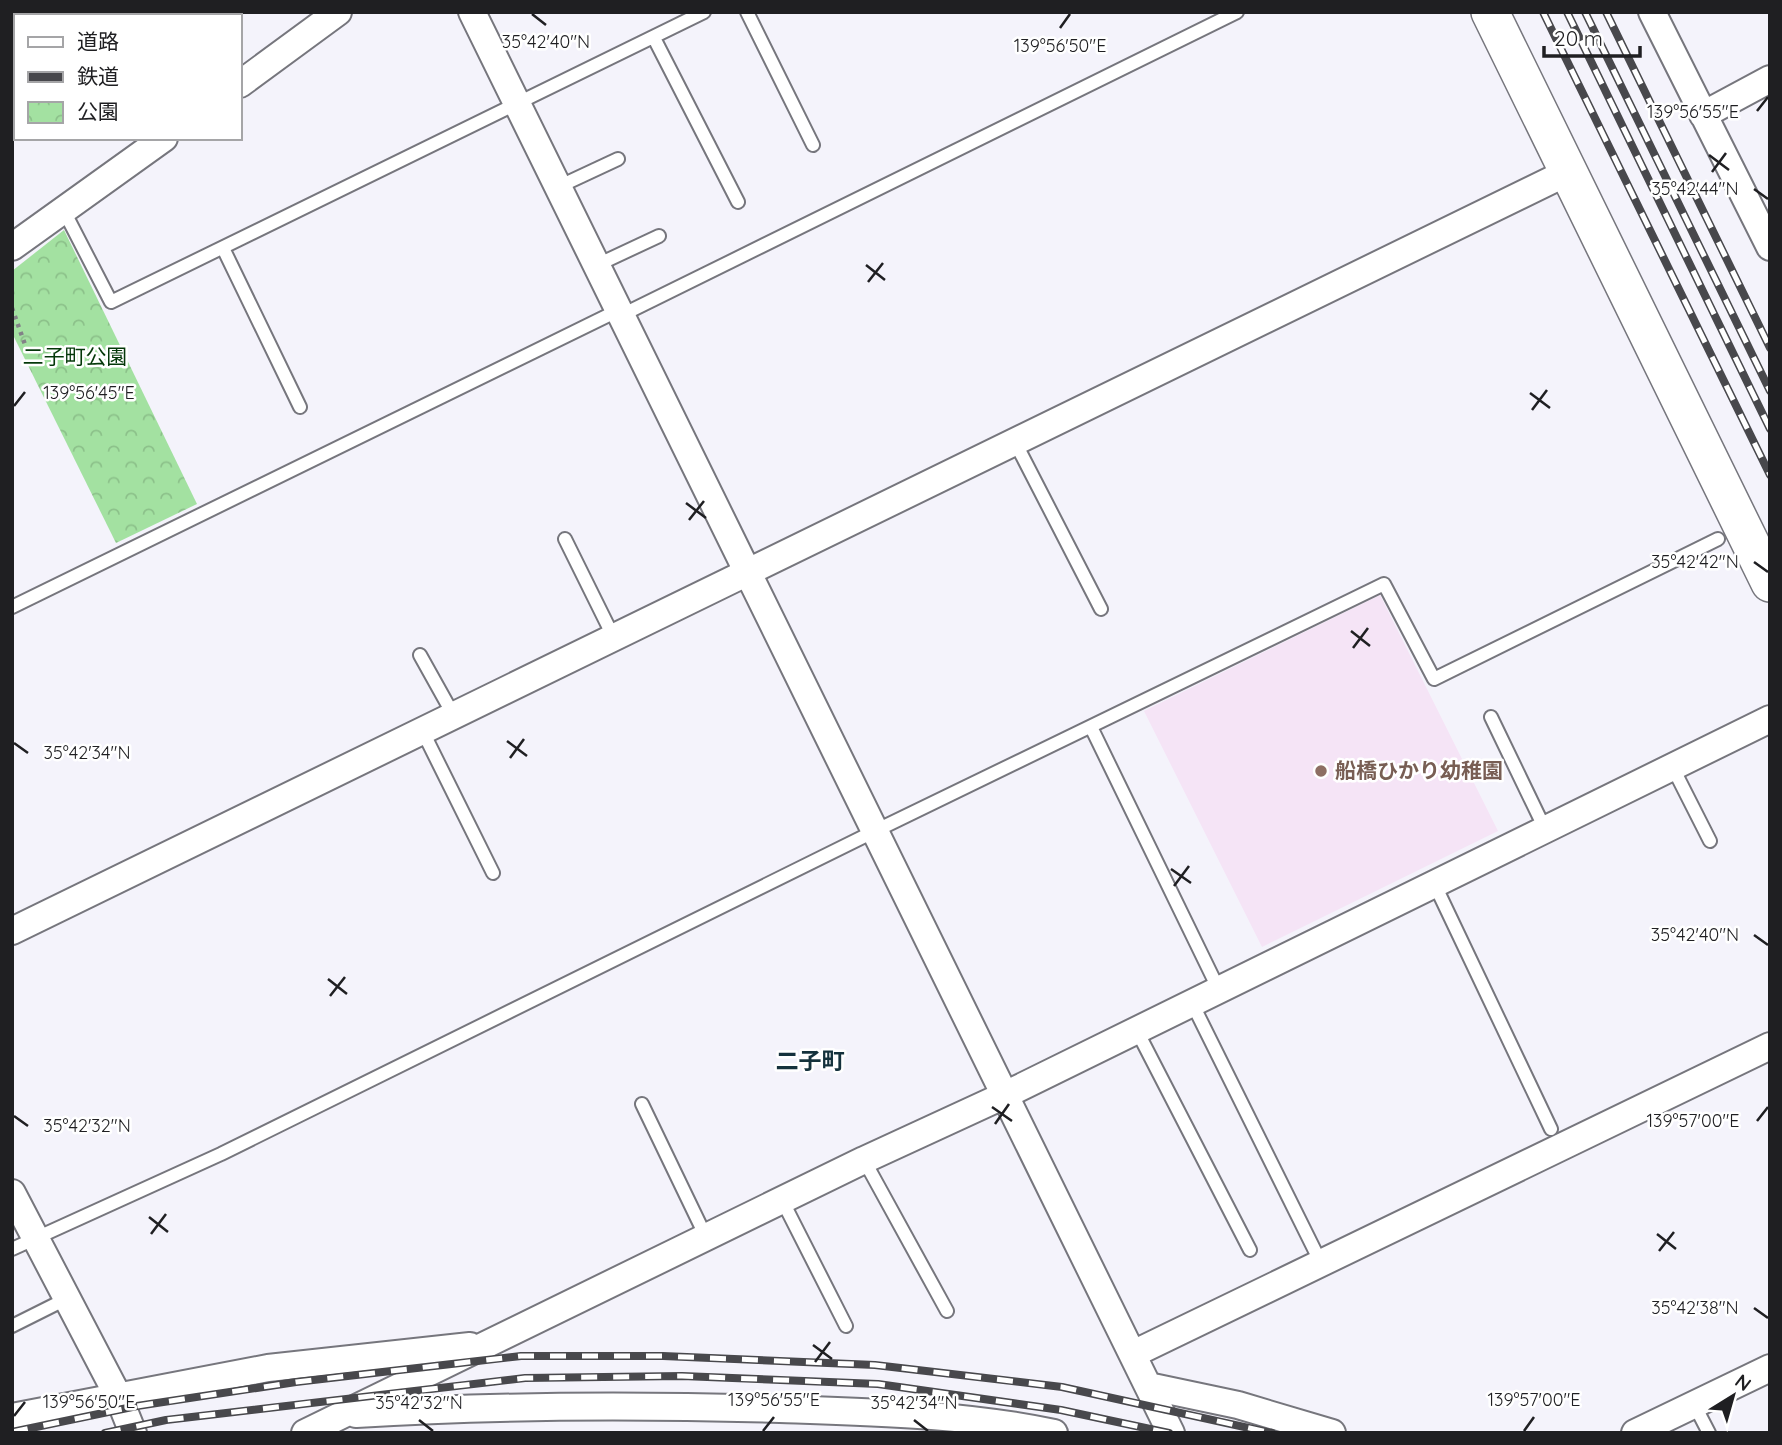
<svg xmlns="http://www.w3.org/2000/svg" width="1782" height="1445" font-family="Quicksand,'Noto Sans JP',sans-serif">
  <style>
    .education { fill: #f5e4f6 }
    .park { fill: url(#park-crowns) }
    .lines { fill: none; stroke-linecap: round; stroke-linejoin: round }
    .lane-casing { stroke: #76767d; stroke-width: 16 }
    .street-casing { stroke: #76767d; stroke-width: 30 }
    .secondary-casing { stroke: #76767d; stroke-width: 40 }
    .path { stroke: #828287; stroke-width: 4.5; stroke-dasharray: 3.5 5; stroke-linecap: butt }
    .lane { stroke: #fff; stroke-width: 12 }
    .street { stroke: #fff; stroke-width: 26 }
    .secondary { stroke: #fff; stroke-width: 37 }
    .rail-casing { stroke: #48484c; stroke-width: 8 }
    .rail { stroke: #fff; stroke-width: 5; stroke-dasharray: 16; stroke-linecap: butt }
    .ticks { fill: none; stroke: #1f1f22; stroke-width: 2.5 }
    .education-dot { fill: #8d6e63; stroke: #fff; stroke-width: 2.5 }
    .labels { text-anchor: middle; stroke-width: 5; stroke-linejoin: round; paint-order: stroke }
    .park-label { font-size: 21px; fill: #043809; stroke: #fff }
    .education-label { font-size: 21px; font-weight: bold; fill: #785e54; stroke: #fff; text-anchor: start }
    .neighbourhood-label { font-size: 23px; font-weight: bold; fill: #14313c; stroke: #fff }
    .ticks-label { font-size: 18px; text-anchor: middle; fill: #1f1f22; stroke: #fff; stroke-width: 5; stroke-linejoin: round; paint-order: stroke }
  </style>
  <defs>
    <pattern id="park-crowns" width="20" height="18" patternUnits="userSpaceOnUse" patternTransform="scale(1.75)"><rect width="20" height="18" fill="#a3e1a1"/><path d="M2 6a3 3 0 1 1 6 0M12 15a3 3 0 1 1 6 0" fill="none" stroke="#8cc18a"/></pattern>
  </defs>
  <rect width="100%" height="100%" fill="#f4f3fb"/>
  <path class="education" d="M1380 595 1498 831 1262 947 1144 711Z"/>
  <path class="park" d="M64 230 197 504 116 543 12 333V271Z"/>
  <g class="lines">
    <defs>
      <path id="lane" d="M747 12 813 145
        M654 38 738 202
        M558 187 618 159
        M63 209 111 302 704 12
        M223 248 300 407
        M597 265 659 236
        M622 315 1237 12
        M1015 442 1101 609
        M565 539 614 638
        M12 607 619 310
        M420 655 454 716
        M1491 717 1545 829
        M1091 727 1218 988
        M423 732 493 873
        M1672 766 1710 841
        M1434 883 1551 1129
        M1191 1001 1321 1263
        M1136 1029 1250 1250
        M642 1104 706 1237
        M864 1160 947 1311
        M782 1200 846 1326
        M12 1249 221 1154 875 831 1384 584 1434 679 1718 539
        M12 1326 66 1299
        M1694 1404 1709 1433"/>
      <path id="street" d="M120 12 122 16
        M472 12 1171 1433
        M1652 12 1770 247
        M240 84 338 12
        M1703 115 1770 79
        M12 247 164 138
        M12 931 1568 172
        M12 1193 119 1398 133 1433
        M1133 1354 1770 1046
        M1148 1386 1238 1405 1332 1433
        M356 1414C498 1405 638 1405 780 1409 871 1412 965 1414 1054 1433
        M12 1417 268 1368 470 1346
        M305 1433 864 1160 1005 1095 1770 719
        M1635 1433 1770 1368"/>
      <path id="secondary" d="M1490 12 1770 583"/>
    </defs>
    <use href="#lane" class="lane-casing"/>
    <use href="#street" class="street-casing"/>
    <use href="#secondary" class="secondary-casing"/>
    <path class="path" d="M12 308 28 353"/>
    <use href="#lane" class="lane"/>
    <use href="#street" class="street"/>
    <use href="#secondary" class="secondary"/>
    <defs>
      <path id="rail" d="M1543 12 1770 475
        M1567 12 1770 429
        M1585 12 1770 391
        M1606 12 1770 348
        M12 1432 137 1406 296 1382 521 1356H663L875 1365 1062 1387 1272 1433
        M105 1433 166 1420 525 1378 682 1376 878 1384 1061 1410 1169 1433"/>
    </defs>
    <use href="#rail" class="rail-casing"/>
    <use href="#rail" class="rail"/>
  </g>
  <path class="ticks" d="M532 14 546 25M1060 28 1070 14M1757 111 1768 97M1709 155 1729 170M1712 172 1726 153M1754 189 1768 199M866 265 885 280M868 282 883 263M1530 393 1550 408M14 406 25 392M1532 410 1547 390M686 503 706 518M689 520 704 501M1754 562 1768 572M1351 631 1370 646M1353 648 1368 628M507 741 527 756M14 743 28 753M510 758 524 739M1171 869 1191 883M1174 886 1189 866M1754 935 1768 945M328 979 347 994M330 996 345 977M992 1107 1012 1121M14 1116 28 1126M1757 1121 1768 1107M995 1124 1009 1104M149 1217 168 1232M151 1234 166 1214M1657 1234 1676 1249M1659 1251 1674 1232M1754 1308 1768 1318M813 1345 832 1359M815 1362 830 1342M14 1416 25 1402M419 1420 433 1431M914 1420 928 1431M763 1431 774 1417M1524 1431 1534 1417"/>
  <circle class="education-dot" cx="1321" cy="771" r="7"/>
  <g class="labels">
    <g class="park-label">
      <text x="75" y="364">二子町公園</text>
    </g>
    <g class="education-label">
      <text x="1335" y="778">船橋ひかり幼稚園</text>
    </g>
    <g class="neighbourhood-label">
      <text x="810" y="1069">二子町</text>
    </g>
  </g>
  <g class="ticks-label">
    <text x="546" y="48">35°42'40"N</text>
    <text x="1060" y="52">139°56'50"E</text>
    <text x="1693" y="118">139°56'55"E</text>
    <text x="1695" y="195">35°42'44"N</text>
    <text x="89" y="399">139°56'45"E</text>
    <text x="1695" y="568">35°42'42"N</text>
    <text x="87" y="759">35°42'34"N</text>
    <text x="1695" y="941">35°42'40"N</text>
    <text x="1693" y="1127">139°57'00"E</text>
    <text x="87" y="1132">35°42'32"N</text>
    <text x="1695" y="1314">35°42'38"N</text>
    <text x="774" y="1406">139°56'55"E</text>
    <text x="1534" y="1406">139°57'00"E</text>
    <text x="89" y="1408">139°56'50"E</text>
    <text x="419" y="1409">35°42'32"N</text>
    <text x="914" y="1409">35°42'34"N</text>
  </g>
  <rect width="1782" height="1445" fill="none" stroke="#1f1f22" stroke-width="28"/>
  <rect x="14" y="14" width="228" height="126" fill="#ffffff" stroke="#a5a5a7" stroke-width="2"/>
  <rect x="28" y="37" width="35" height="10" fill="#ffffff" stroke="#a5a5a7" stroke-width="2"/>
  <text x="77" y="49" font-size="21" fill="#1f1f22">道路</text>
  <rect x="28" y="72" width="35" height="10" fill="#48484c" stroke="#a5a5a7" stroke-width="2"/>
  <text x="77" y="84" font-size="21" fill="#1f1f22">鉄道</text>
  <rect x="28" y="102" width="35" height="21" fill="url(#park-crowns)" stroke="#a5a5a7" stroke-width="2"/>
  <text x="77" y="119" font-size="21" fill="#1f1f22">公園</text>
  <g transform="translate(1733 1396) rotate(37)" stroke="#ffffff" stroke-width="5" paint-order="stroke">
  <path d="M0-5L12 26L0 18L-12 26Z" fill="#1f1f22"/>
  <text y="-10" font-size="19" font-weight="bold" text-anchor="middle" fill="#1f1f22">N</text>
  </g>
  <path d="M1544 46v10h96v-10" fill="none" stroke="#1f1f22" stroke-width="3.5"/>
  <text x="1554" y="46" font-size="21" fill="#1f1f22" stroke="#ffffff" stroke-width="5" paint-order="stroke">20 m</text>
</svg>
